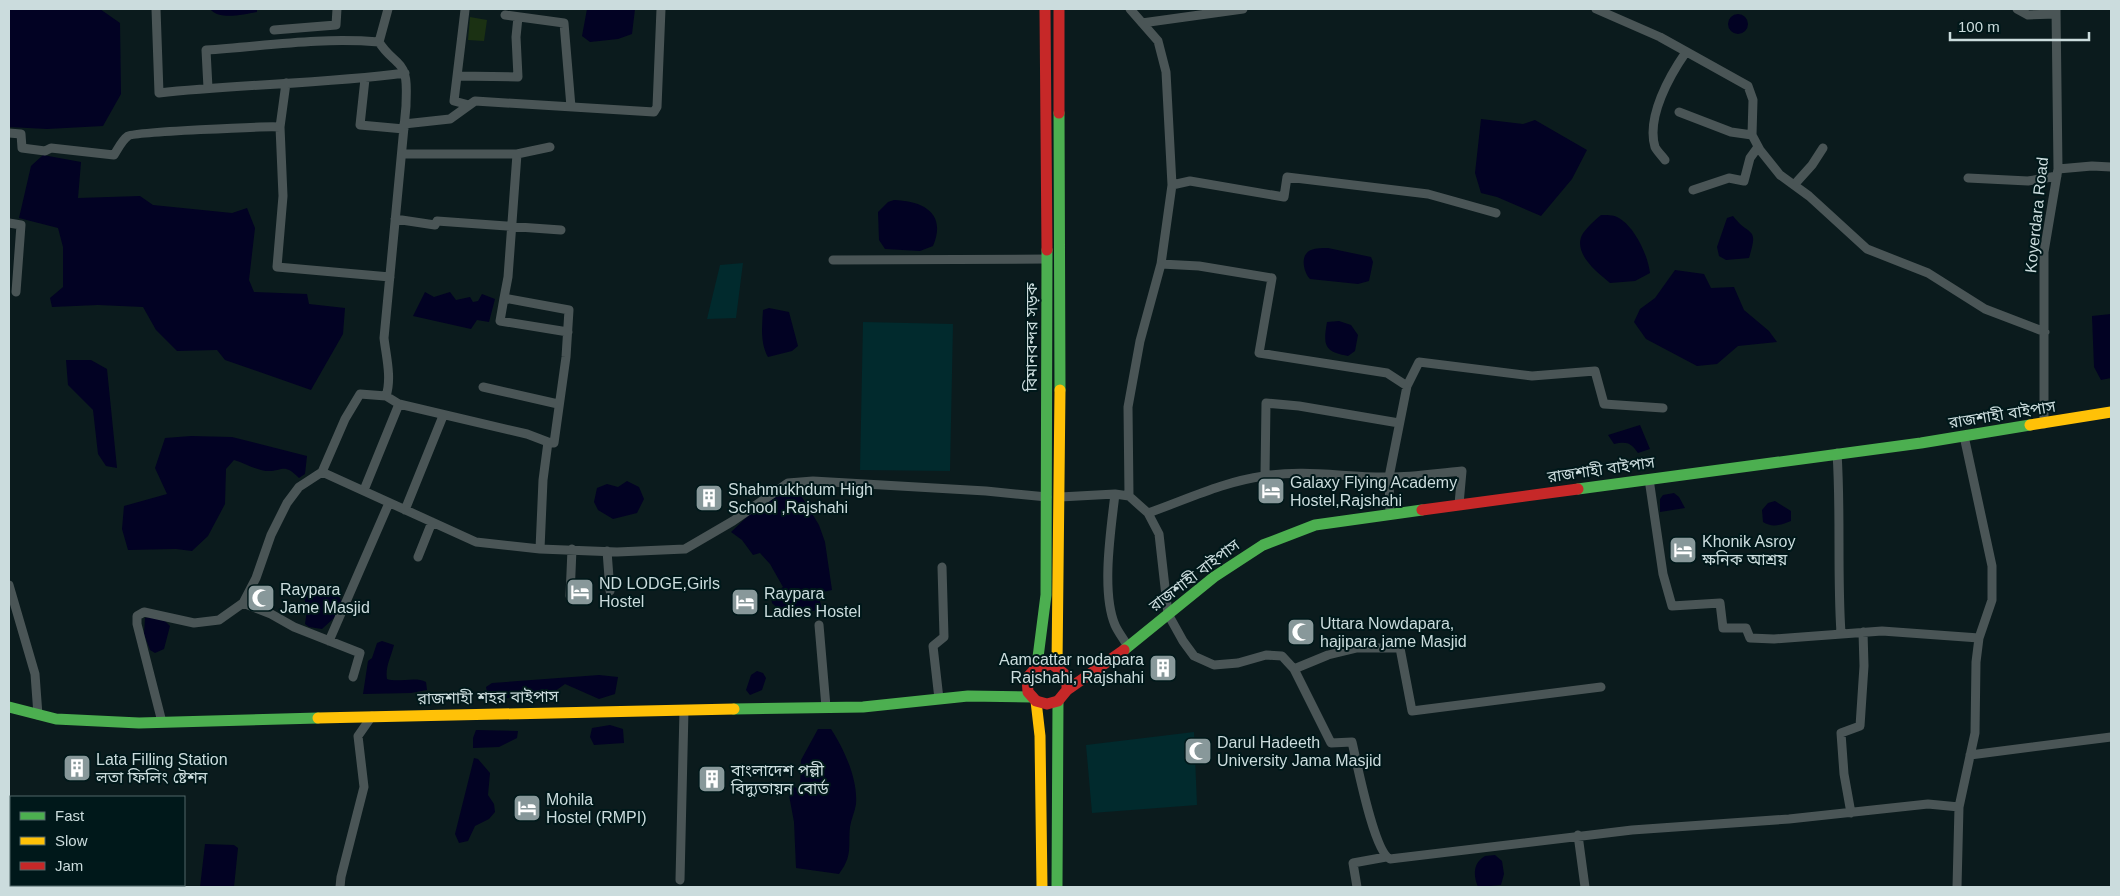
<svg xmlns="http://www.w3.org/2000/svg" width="2120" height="896" font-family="Helvetica,'Noto Sans Bengali',sans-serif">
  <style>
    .built { fill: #012a2d }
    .green { fill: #1b3113 }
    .water { fill: #020223 }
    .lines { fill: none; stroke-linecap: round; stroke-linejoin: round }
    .street { stroke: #4a5556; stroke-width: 9 }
    .fast { stroke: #4caf50; stroke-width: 11 }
    .slow { stroke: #ffc107; stroke-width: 11 }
    .jam { stroke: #c62828; stroke-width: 11 }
    .labels { text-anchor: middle; stroke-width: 4; stroke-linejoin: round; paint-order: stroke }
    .street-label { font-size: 16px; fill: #cbdcdd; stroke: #00181a }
    .poi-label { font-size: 16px; fill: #cbdcdd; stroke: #00181a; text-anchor: start }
  </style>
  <rect width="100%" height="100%" fill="#0b1b1d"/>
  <path class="built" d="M743 263 736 318 707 319 720 265Z
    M863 322 953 324 950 471 860 470Z
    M1194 732 1197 805 1092 813 1086 745Z"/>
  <path class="green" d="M470 17 487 20 484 41 468 40Z"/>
  <path class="water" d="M9 9H100L120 23 121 94 103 126 47 129 9 127Z
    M210 9H257V12C244 14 220 21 210 9Z
    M587 9H635L632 34 618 39 590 42 582 36Z
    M1728 24a10 10 0 1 1 20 0a10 10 0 1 1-20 0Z
    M1481 119 1523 124 1535 120 1587 150 1572 179 1541 216 1497 197 1481 193 1475 173Z
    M43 155 81 162 78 198 140 196 153 205 232 213 247 208 255 228 249 280 254 292 307 294 309 304 345 308 343 334 311 390 225 360 217 350 177 351 156 330 143 307 98 305 52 307 50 298 63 287V247L58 228 19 218 31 166Z
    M894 200C923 201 947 213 933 246L920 251 885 249 879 240 878 212 888 202Z
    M1601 215C1606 215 1613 215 1617 217 1634 225 1648 255 1650 273L1635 281 1610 283C1598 273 1573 254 1582 235 1586 228 1595 220 1601 215Z
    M1733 216C1750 238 1759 225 1749 258L1726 260 1719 256 1717 247 1727 218Z
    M1328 248 1371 257 1373 262 1369 281 1358 284 1310 279C1304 273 1299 255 1311 250 1316 248 1323 248 1328 248Z
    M1675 270 1704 274 1711 288 1734 287 1744 310 1769 331 1777 342 1738 346 1717 364 1697 366 1646 339 1634 322 1640 309 1655 298Z
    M425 292 434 297 450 292 456 300 470 297 473 302 478 301 482 294 495 299 489 322 477 320 471 329 413 316Z
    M769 308 789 312 798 346 792 351 768 357C760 343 762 326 763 310Z
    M2111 314V378L2101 380 2094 367 2092 316Z
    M1339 321 1351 325 1358 335 1355 351 1348 356C1324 352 1323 345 1327 322Z
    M66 360H91L107 369 117 468 106 466 98 454 93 410 68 385Z
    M1640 425 1650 449 1638 453C1631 443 1627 441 1614 444L1608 435Z
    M191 436 232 437 299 454 307 456 305 474 299 478C283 462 283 472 266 471 256 470 244 463 234 460L226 469 225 504 208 536 192 551 176 549 128 550 122 529 124 506 167 494 155 468 165 438Z
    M627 481 639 487 644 499 637 513 613 519 598 510 594 502 597 488 607 484 618 487Z
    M788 489H797L819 525 825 542 832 590 818 593 822 610C799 611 791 622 772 603L771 595 783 587 770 564 760 553 753 555 742 540 731 532 749 515Z
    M1674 493 1679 497 1685 508 1660 512V499L1663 495Z
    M1775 501 1791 511V521C1781 525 1772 528 1763 522L1762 510 1768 503Z
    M324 586 338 593 342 603 334 618 322 629 309 627 305 624 307 610 304 597 314 587Z
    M150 617 165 621 170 626 164 649 155 653 150 650 144 634 145 618Z
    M382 641 394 645C391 657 385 667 387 679 399 683 415 676 426 682L427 690 411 693 363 694 368 661 372 658 377 643Z
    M757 671 763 673 766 678 762 690 750 695 746 690 751 675Z
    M599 675 618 677 615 694 599 699 565 684 547 697C541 695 501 700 488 698L486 687 492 683Z
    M610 725 623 729 624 743 594 745 590 737 592 728Z
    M818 729H831C844 749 858 779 856 804 855 812 851 819 850 827 848 848 853 855 839 874L796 868 794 822 789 795 794 787 800 789 801 760Z
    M476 730 518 731 517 738 499 747 473 748V738Z
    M474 758 478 759 490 773 488 795 494 804 495 812 489 819 475 826 468 841 459 843 455 834Z
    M205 844 234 845 238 848 234 887H200Z
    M1495 855 1502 861 1504 874 1501 885 1478 887C1473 875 1473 863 1485 856Z"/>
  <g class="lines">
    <path class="street" d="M156 9 159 93C240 84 323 84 405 73
      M1596 9 1660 37 1748 86 1753 100 1752 135 1760 150 1780 175 1809 196 1867 249 1928 273 1985 309 2045 332
      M2017 9 2028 15 2056 14
      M465 10 454 101 469 105
      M505 15 564 23 571 107
      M1142 23 1243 9
      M274 30 336 25 337 9
      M457 76 518 77 516 37 518 17
      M365 79 360 125 404 129
      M286 83 280 127 283 196 277 267 390 277
      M208 88 206 50C266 46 319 37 379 42
      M1679 112 1731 132 1752 135
      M404 124 450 119 475 101 654 112 657 107 661 9
      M9 133 21 134 22 148 45 151 51 148 114 155C118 149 122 140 128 136 134 132 264 126 280 127
      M402 154H517L550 147
      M517 154 508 277 504 298 569 310 566 357 554 443 548 442
      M1665 160C1662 156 1657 151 1655 147 1646 117 1670 75 1686 52
      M2058 169 2092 166 2111 167
      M1968 178 2028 181 2057 176
      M1172 185 1190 181 1284 197 1287 177 1428 194 1496 213
      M1794 185 1812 165 1823 148
      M1693 190 1729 178 1744 181 1750 158 1758 147
      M395 219 435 225 437 221 561 230
      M9 223 21 225 16 292
      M833 260 1047 259
      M1161 264 1199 266 1272 278 1259 353 1387 373 1407 386 1389 477 1390 514
      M504 298 500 321 568 332
      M1407 386 1419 362 1532 376 1595 371 1604 404 1663 408
      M483 387 558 404
      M386 396 399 404 527 434 548 442 543 480 540 549
      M2044 424V252L2058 169 2056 9
      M1837 453C1841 513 1837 573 1841 633
      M322 472 476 542 540 549 617 552 685 549 733 521 788 483 813 481 986 491 1047 497
      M1265 475 1266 403 1299 406 1399 423
      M1649 479 1663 574 1672 606 1720 603 1723 628H1746L1750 638 1774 639 1882 631 1979 638
      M364 490 399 404
      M1115 494C1111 529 1101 592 1115 625 1118 632 1123 638 1127 645
      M1129 496 1128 407 1140 341 1161 264 1172 185 1166 72 1158 41 1130 9
      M1060 497 1115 494 1129 496 1148 513 1159 534 1168 614 1183 641 1194 656 1214 665 1238 663 1266 655 1282 656 1294 669 1331 743 1352 742C1357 763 1374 852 1390 859L1632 830 1789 819 1928 804 1959 807
      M405 510 443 416
      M1148 513C1188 499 1222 482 1264 476 1306 469 1348 478 1390 477 1414 477 1438 473 1462 471L1459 504
      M607 551 610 591
      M418 557 432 522
      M9 585 35 674 38 715
      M570 596 572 549
      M243 603 271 614 294 627 360 653 353 677
      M819 625 826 707
      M329 641 389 503
      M1294 669 1328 655 1357 648H1400L1412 711 1601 687
      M939 699 933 646 944 637 942 567
      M162 722 137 624V616L144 612 194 623 219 620 243 603 256 578 271 535 287 503 299 487 322 472 345 419 360 394 386 396C392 378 386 356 384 338L406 106C406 92 409 73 398 63 391 56 385 52 379 42L388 9
      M1970 755 2111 737
      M1851 813 1844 774 1841 733 1860 726 1864 666 1863 632
      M1578 835 1585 887
      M9 838 11 839
      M680 880 684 710
      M83 885 90 887
      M61 887 62 885
      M340 887 341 877 364 787 358 736 372 716
      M1357 887 1353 863 1386 857
      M1957 887 1959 807 1975 733 1976 662 1979 638 1992 600V566L1964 436"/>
    <path class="fast" d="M1059 113 1060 390
      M1578 489 1921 443 2030 425
      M1124 650 1214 577 1263 545 1315 525 1422 510
      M1037 665 1046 595 1047 250
      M9 707 56 719 139 723 318 718
      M734 709 863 707 968 696 1032 697
      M1057 887 1058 701"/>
    <path class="slow" d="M2030 425 2111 412
      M1057 665 1060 390
      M1036 701 1040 736 1042 887
      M318 718 734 709"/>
    <path class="jam" d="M1045 9 1047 250
      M1059 9V113
      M1422 510 1578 489
      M1067 690V676L1052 664 1036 668 1027 678 1028 692 1036 701 1047 704 1058 701 1067 690 1124 650"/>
  </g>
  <defs>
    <symbol id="hotel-square" viewBox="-11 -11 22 22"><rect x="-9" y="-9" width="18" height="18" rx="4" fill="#88989a" stroke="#00181a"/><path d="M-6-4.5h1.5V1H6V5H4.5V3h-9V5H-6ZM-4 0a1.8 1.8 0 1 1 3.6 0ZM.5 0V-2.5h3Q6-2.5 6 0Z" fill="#fff"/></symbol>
    <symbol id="building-square" viewBox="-11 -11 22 22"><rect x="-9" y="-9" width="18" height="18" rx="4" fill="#88989a" stroke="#00181a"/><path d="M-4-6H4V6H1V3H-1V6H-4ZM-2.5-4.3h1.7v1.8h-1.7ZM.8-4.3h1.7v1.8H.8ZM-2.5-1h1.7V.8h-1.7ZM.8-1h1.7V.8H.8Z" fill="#fff"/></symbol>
    <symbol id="mosque-square" viewBox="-11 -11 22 22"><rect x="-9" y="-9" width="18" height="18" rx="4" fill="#88989a" stroke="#00181a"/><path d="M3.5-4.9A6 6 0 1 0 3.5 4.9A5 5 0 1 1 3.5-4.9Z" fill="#fff"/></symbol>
  </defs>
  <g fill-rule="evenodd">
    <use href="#hotel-square" x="1255" y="475" width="32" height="32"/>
    <use href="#building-square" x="693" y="482" width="32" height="32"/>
    <use href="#hotel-square" x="1667" y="534" width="32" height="32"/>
    <use href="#hotel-square" x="564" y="576" width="32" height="32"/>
    <use href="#mosque-square" x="245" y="582" width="32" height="32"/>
    <use href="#hotel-square" x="729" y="586" width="32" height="32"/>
    <use href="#mosque-square" x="1285" y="616" width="32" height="32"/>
    <use href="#building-square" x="1147" y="652" width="32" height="32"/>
    <use href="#mosque-square" x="1182" y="735" width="32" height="32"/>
    <use href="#building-square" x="61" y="752" width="32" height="32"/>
    <use href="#building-square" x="696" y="763" width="32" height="32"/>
    <use href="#hotel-square" x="511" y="792" width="32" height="32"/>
  </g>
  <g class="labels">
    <g class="street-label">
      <text transform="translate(2036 215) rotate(-84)" y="6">Koyerdara Road</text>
      <text transform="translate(1031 337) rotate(-90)" y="6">বিমানবন্দর সড়ক</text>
      <text transform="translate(2002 414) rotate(-9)" y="6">রাজশাহী বাইপাস</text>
      <text transform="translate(1601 469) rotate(-8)" y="6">রাজশাহী বাইপাস</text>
      <text transform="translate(1194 575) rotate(-37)" y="6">রাজশাহী বাইপাস</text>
      <text transform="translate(488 697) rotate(-1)" y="6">রাজশাহী শহর বাইপাস</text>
    </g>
    <g class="poi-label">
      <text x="1290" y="488">Galaxy Flying Academy<tspan x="1290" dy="18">Hostel,Rajshahi</tspan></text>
      <text x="728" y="495">Shahmukhdum High<tspan x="728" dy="18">School ,Rajshahi</tspan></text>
      <text x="1702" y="547">Khonik Asroy<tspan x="1702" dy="18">ক্ষনিক আশ্রয়</tspan></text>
      <text x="599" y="589">ND LODGE,Girls<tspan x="599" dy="18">Hostel</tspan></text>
      <text x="280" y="595">Raypara<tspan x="280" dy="18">Jame Masjid</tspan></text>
      <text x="764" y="599">Raypara<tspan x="764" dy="18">Ladies Hostel</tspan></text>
      <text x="1320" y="629">Uttara Nowdapara,<tspan x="1320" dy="18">hajipara jame Masjid</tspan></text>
      <text x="1144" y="665" text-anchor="end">Aamcattar nodapara<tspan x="1144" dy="18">Rajshahi, Rajshahi</tspan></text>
      <text x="1217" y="748">Darul Hadeeth<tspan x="1217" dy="18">University Jama Masjid</tspan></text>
      <text x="96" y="765">Lata Filling Station<tspan x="96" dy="18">লতা ফিলিং ষ্টেশন</tspan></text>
      <text x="731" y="776">বাংলাদেশ পল্লী<tspan x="731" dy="18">বিদ্যুতায়ন বোর্ড</tspan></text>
      <text x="546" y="805">Mohila<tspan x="546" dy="18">Hostel (RMPI)</tspan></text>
    </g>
  </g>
  <rect width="2120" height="896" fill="none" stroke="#cbdcdd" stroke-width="20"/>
  <rect x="10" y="796" width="175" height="90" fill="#00181a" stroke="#516668"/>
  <rect x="20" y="812" width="25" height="8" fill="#4caf50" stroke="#516668"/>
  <text x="55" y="821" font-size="15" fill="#cbdcdd">Fast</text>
  <rect x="20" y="837" width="25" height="8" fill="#ffc107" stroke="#516668"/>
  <text x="55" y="846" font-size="15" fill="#cbdcdd">Slow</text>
  <rect x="20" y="862" width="25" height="8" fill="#c62828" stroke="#516668"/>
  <text x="55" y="871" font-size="15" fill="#cbdcdd">Jam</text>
  <path d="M1950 32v8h139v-8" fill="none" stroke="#cbdcdd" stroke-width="2.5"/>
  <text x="1958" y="32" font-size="15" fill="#cbdcdd" stroke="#00181a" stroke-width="4" paint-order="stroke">100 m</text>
</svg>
